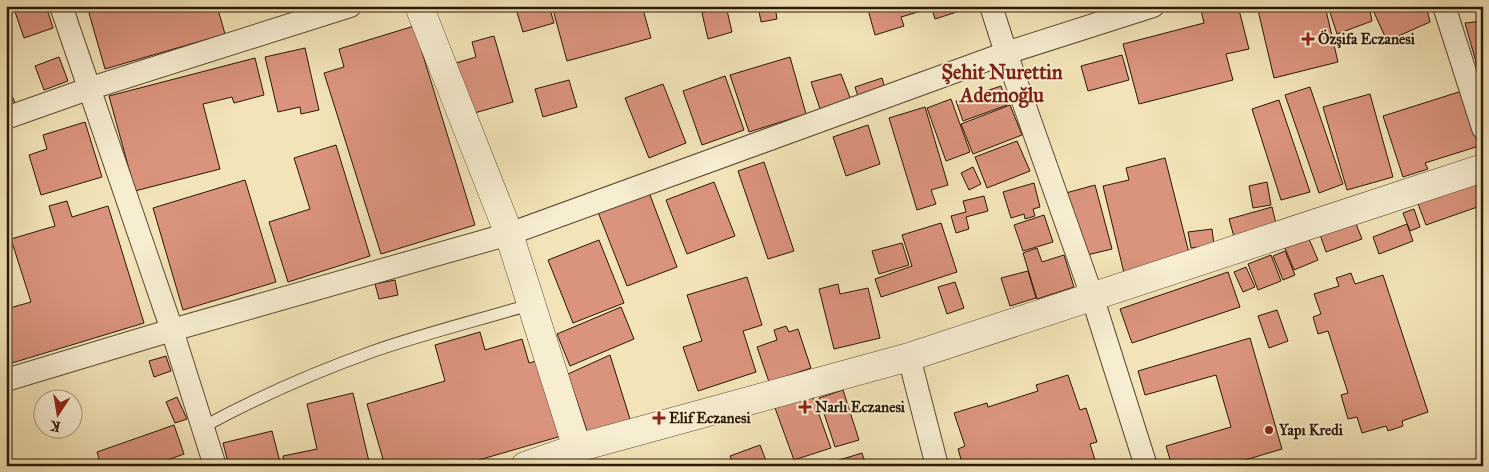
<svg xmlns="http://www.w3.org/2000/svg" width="1489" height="472" font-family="'IM FELL Great Primer',serif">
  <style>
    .building { fill: #da937c; stroke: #2a1804 }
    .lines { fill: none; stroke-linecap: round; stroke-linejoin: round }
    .service-casing { stroke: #5c4b31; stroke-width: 13 }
    .minor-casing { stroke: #5c4b31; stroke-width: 24 }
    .tertiary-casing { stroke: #5c4b31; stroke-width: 29 }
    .service { stroke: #f7edd1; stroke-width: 11 }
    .minor { stroke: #f7edd1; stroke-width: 22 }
    .tertiary { stroke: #f7edd1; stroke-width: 28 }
    .poi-dot { fill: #8f2418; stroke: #f7edd1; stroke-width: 2 }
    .labels { text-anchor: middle; stroke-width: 4; stroke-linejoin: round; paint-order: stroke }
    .poi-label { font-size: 15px; font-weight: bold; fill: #2a1804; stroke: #f7edd1; text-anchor: start }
    .district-label { font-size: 20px; font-weight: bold; fill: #7a1f14; stroke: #f7edd1 }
  </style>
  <rect width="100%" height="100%" fill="#f2e4b8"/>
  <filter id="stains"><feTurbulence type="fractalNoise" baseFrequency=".004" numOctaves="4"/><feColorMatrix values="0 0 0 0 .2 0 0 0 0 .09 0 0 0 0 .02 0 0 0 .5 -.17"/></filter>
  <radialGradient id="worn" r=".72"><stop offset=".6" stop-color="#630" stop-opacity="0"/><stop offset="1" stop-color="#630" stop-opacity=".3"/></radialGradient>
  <path class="building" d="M13 6H46L53 28 24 38Z
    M87 6H217L225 34 105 69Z
    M515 6H549L554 23 523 32Z
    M552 6H642L651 38 567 61Z
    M726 6 732 32 708 39 702 13Z
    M758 6H775L777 19 761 22Z
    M867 6H924L925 10 901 17 904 26 875 35Z
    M931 6H962L963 10 935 19Z
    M1200 6H1238L1249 49 1226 54 1233 80 1139 104 1123 44 1204 23Z
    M1257 6H1325L1338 62 1274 78Z
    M1328 6H1369L1372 21 1337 34Z
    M1377 6H1426L1430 22 1387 41 1372 8Z
    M1483 21V68L1478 69 1465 23Z
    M414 26 475 225 381 254 324 73 344 67 339 49Z
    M494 36 513 102 471 114 456 63 476 57 472 42Z
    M305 48 319 110 301 114 300 107 278 112 265 57Z
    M1122 55 1129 80 1088 91 1081 66Z
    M59 57 68 81 44 90 35 66Z
    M790 57 806 114 749 132 730 75Z
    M255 58 264 95 234 103 232 97 203 104 220 169 135 191 109 96Z
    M841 74 851 100 820 109 811 82Z
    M725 76 744 130 702 145 683 91Z
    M882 78 886 92 859 100 855 87Z
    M569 80 577 107 543 117 535 89Z
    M6 82 16 105 6 109Z
    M663 84 686 143 649 158 625 98Z
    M1001 86 1007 105 963 121 956 101Z
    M1310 87 1343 184 1319 193 1285 95Z
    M1462 91 1479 146 1425 163 1428 169 1403 177 1383 116Z
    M1370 94 1393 177 1347 190 1323 107Z
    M951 99 970 152 946 161 927 108Z
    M1279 100 1310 192 1281 200 1252 109Z
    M1010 105 1022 135 973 154 961 124Z
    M925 107 948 185 931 190 936 204 917 210 889 118Z
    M85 122 102 177 41 195 29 155 47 149 43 135Z
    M868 125 880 164 846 176 833 137Z
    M1017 141 1030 171 987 188 975 157Z
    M336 145 370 256 288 282 269 222 310 209 294 158Z
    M1165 158 1191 261 1125 277 1103 186 1129 180 1126 168Z
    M764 162 794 251 768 259 738 171Z
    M973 167 981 184 969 190 961 173Z
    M245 180 276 282 183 310 153 208Z
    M1475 181 1483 205 1426 225 1417 201Z
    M714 182 735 236 687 254 666 200Z
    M1267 182 1271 205 1253 208 1249 186Z
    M1034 183 1040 207 1033 209 1035 216 1025 219 1024 214 1011 218 1003 192Z
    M1095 185 1112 249 1083 256 1066 193Z
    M647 187 677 267 627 286 596 207Z
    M984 196 988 211 966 217 969 229 956 233 951 216 966 212 963 201Z
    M67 201 72 217 108 206 144 323 12 363 6 344V309L31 302 11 239 55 226 49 206Z
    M1272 207 1278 232 1236 244 1229 219Z
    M1414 209 1420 227 1410 231 1403 213Z
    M1044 215 1053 242 1023 251 1014 225Z
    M1353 216 1362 239 1326 252 1318 229Z
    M941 223 957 272 881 297 875 279 912 266 902 235Z
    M1407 224 1413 241 1379 254 1373 237Z
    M1212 229 1214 245 1191 248 1188 232Z
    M1309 239 1318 260 1294 270 1285 248Z
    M599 240 624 303 573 323 548 260Z
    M902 243 909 265 879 274 872 251Z
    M1037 248 1042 262 1064 255 1074 287 1037 299 1023 253Z
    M1285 251 1295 275 1283 280 1273 256Z
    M1271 255 1281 281 1258 290 1248 264Z
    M1246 267 1255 287 1243 292 1234 272Z
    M1028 271 1036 298 1010 306 1001 278Z
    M1228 272 1240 307 1132 343 1120 309Z
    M1351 273 1355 284 1383 275 1428 412 1402 421 1403 426 1388 431 1386 426 1362 433 1357 417 1348 419 1341 395 1348 393 1328 331 1318 334 1313 317 1321 314 1314 294 1339 286 1336 278Z
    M747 277 762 325 743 331 756 372 698 391 683 347 702 341 687 295Z
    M395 280 398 295 379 299 375 284Z
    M955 282 964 308 947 314 938 287Z
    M838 284 840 294 868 288 880 338 834 349 819 289Z
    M621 307 634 339 570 366 557 334Z
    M1277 310 1288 341 1269 348 1258 316Z
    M786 326 789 332 798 329 811 368 769 382 757 347 777 340 774 330Z
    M480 332 485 350 522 339 529 363 543 359 565 435 458 466H385L367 404 445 381 435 345Z
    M1250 338 1282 449 1225 466H1172L1166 446 1231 427 1216 375 1145 395 1138 371Z
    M610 355 630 419 588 434 568 374Z
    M166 356 171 371 154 377 149 361Z
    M1068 375 1080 410 1086 408 1097 442 1090 444 1097 466H963L958 449 965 446 954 413 987 403 988 407 1038 391 1036 385Z
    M843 390 859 440 835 447 819 398Z
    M353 393 370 466H285L283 456 317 449 307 404Z
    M812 395 831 448 794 460 775 408Z
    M177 397 187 419 175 423 166 402Z
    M174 425 184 454 151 466H101L97 452Z
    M272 431 281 466H229L223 443Z
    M760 445 768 466H734L730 456Z
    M862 453 866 466H820Z"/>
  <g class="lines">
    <defs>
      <path id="service" d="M203 427C258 397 315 372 374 351 426 333 479 320 532 304"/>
      <path id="minor" d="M61 6 172 330 215 466
        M991 6 1006 53 1092 296 1146 466
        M1444 6 1483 128
        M6 118 88 89 350 6
        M909 357 937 466
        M6 380 172 330 509 234 1006 53 1153 6"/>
      <path id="tertiary" d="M419 6 509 234 577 448
        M525 466 577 448 909 357 1483 168"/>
    </defs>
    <use href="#service" class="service-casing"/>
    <use href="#minor" class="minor-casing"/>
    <use href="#tertiary" class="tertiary-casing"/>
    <use href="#service" class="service"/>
    <use href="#minor" class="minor"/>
    <use href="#tertiary" class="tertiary"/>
  </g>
  <g class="poi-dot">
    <path d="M1305.5 31.5h5v5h5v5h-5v5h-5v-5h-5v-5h5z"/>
    <path d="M802.5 399.5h5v5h5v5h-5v5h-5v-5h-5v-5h5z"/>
    <path d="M656.5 410.5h5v5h5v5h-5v5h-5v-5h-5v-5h5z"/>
    <circle cx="1269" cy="430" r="5"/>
  </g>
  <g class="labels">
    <g class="poi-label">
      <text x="1318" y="44">Özşifa Eczanesi</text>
      <text x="815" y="412">Narlı Eczanesi</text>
      <text x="669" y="423">Elif Eczanesi</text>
      <text x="1279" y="435">Yapı Kredi</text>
    </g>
    <g class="district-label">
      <text x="1002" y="79">Şehit Nurettin<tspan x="1002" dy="23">Ademoğlu</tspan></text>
    </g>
  </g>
  <rect width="1489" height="472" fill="none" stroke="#f2e4b8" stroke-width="25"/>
  <rect x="8" y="8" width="1474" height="457" fill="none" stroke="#2a1804" stroke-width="2.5"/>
  <rect x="12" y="12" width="1464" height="447" fill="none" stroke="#2a1804"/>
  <g transform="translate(58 414) rotate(192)"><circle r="24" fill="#f7edd1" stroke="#a5987f"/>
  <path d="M0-4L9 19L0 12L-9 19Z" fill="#8f2418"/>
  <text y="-8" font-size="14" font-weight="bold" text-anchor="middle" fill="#2a1804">K</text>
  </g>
  <rect width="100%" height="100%" filter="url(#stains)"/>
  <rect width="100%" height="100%" fill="url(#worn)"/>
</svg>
